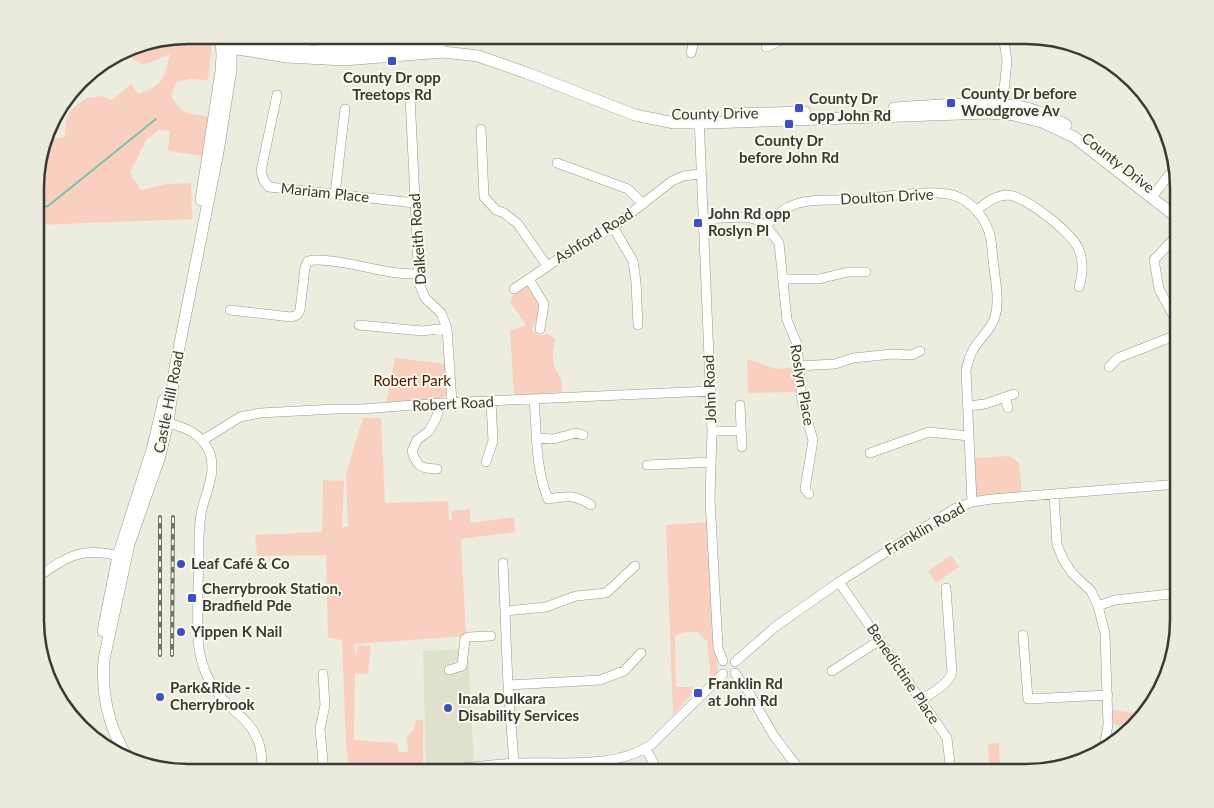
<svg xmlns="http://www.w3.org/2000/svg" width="1214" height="808" font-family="Lato,sans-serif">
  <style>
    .built { fill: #e0e1cc }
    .green { fill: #f9d0bf }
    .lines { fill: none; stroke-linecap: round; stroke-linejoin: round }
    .stream { stroke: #80beac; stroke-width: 2 }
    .minor-casing { stroke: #98988c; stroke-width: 10 }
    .major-casing { stroke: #98988c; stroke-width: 12 }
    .minor { stroke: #fff; stroke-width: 9 }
    .major { stroke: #fff; stroke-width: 11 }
    .rail-casing { stroke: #707169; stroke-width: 4 }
    .rail { stroke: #f9faec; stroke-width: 2; stroke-dasharray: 5.5; stroke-linecap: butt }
    .poi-dot { fill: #3d4fc2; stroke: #f9faec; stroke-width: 2 }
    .labels { text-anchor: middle; stroke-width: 4; stroke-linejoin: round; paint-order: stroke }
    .poi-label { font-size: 15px; font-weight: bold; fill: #3b3b36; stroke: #f9faec; text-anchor: start }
    .street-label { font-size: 15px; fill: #3b3b36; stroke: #f9faec }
    .park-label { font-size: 15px; fill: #491a02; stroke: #f9faec }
    .rim { fill: none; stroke: #3b3b36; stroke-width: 2.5 }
  </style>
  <rect width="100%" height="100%" fill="#eceddf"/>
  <path class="built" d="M468 649 474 766 426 768 423 651Z
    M588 762 589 773H320Z"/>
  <path class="green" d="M202 39 212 43 208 80 189 79 177 82 171 95C180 114 188 114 208 116L203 156 168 151 170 131 159 130 146 140 130 173 141 190 167 184 191 183 192 219 36 225V174L54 139 65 136 66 119 71 110 86 98 103 96 112 100 131 84 138 94C163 85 164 80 170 54L144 65 121 52 130 47 138 45Z
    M525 285 530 286C537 295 543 304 539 316 536 322 533 323 532 330 536 335 539 335 545 335L547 333 556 339C553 348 552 356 554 364 557 374 565 382 561 392L514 396 510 330 525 326V323L510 302 514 293Z
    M395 358 446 364V394L440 401 386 403Z
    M747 359 776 369 796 367 798 392 748 393Z
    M363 418H381L385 503 448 501 449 520H452L451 511 470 509V523L514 517 515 532 461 539 466 636 355 644V659L358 645 371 646 368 674 355 673 354 740 397 743 399 752H408L407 737 414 729 416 720H423V766L349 768 346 746 342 640 328 638 326 555 257 556 255 535 322 532 323 480 344 481 342 527H348L346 474Z
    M1009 456 1019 463 1022 493 976 497 973 458Z
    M708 522 718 674 711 678 707 641 697 632H686L675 635 676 687H695L691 695 673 715 666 525Z
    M951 555 959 567 936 583 928 571Z
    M1113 710 1144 714 1129 727 1112 724Z
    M999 743 1000 769H989L988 744Z"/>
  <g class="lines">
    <path class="stream" d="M36 209 48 206 156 119"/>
    <defs>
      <path id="minor" d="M766 47 778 42
        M691 53 694 41V35
        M1109 60 1115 65
        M277 95 261 171 264 181 269 187 415 203
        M410 96 419 283 425 298 441 313 447 328 452 403
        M1002 109 1007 61 1003 35
        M699 116 712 431 710 499 718 648 723 661
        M481 129 484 197 496 210 504 213 518 224 547 266
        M557 163 628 189 643 204
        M335 194 345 109
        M1152 197 1175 167
        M977 210C986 203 995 195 1008 195 1025 196 1073 233 1079 250 1084 263 1083 274 1079 287
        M703 219 745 217 755 219 766 226 779 243 787 320 797 344 802 401 813 440 805 489 809 494
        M766 226C795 191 821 203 860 199 887 197 921 190 948 194 966 197 980 211 987 227 992 236 992 250 993 260 995 279 1000 300 995 317 991 331 978 339 972 352 969 357 968 364 966 370L972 502
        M613 227 633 261 636 282 638 325
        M1179 233 1154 260 1159 289 1179 326
        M529 279 544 304 540 329
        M784 279H819L848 272H866
        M514 289 564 255 613 227 672 181 683 176 701 174
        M230 310 291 317 297 315 300 310 305 267 308 261C315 259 323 260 331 261 360 264 389 275 418 274
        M359 325 422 331 447 328
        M798 366 835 364 853 358 893 354 912 355 920 351
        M1109 367 1118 358 1179 334
        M1005 397 1008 408
        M534 399C537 433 535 467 548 499 567 496 574 494 591 505
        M740 405 742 447
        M968 406 985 404 1014 394
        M163 421C182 427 200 431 209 451 217 470 207 490 202 509 198 526 199 542 199 559 198 584 197 609 198 634 198 662 209 686 228 705 238 714 250 723 256 736 262 748 262 760 262 773
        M712 431H741
        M537 438 553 439 576 433 583 435
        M203 440 240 417 260 413 336 409H362L441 403 711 391
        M870 453 929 432 969 436
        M486 462 493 441 491 402
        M647 465 711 462
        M437 469C420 468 418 468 412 451L417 440 429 431 436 418 441 403
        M1054 495 1057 545 1063 559 1072 573 1091 591 1098 606 1105 633 1108 725 1103 752
        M503 563 508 685 514 763
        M36 578C70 555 82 546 123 557
        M839 582 947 738 951 773
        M1098 606 1115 600 1170 594
        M506 611 546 607 576 596 606 593 635 566
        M1023 635 1028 699 1108 695
        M735 662 775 627 839 582 954 509 972 502 992 499 1179 484
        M449 670 462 666 465 639 468 637 491 636
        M832 671 880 640
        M735 673 749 693 774 736 802 773
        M323 674 325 705 320 729 324 773
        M508 685 600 680 624 671 641 653
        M921 700C933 692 946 686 952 673L946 588
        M646 749 659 773
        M320 773C367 771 415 771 462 768 479 767 497 764 515 763 559 761 615 770 652 744L723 674"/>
      <path id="major" d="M223 35 230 45 237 49 287 57 344 60 443 52 478 56 527 73 635 115 674 123H709L988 113 1014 115 1042 122 1074 137 1179 219
        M232 35 244 42 312 51 415 45 440 46
        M894 108C934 106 989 99 1027 108 1041 112 1054 118 1066 125
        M729 114 805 112
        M201 200 221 71 222 56 221 35
        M103 631 118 556 152 450 164 400
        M129 760C109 729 101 696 104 659L129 544 159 459 168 423 175 368 218 152 231 69V42"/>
    </defs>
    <use href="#minor" class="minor-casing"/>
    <use href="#major" class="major-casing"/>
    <use href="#minor" class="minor"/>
    <use href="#major" class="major"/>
    <defs>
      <path id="rail" d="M160 655V517
        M172 655 173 517"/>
    </defs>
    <use href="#rail" class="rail-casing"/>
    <use href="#rail" class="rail"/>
  </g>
  <g class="poi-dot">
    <rect x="387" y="56" width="10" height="10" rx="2.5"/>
    <rect x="946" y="98" width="10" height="10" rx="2.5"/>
    <rect x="794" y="103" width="10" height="10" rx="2.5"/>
    <rect x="784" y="119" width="10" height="10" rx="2.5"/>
    <rect x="693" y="218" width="10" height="10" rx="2.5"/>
    <circle cx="181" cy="564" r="5"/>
    <rect x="187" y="593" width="10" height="10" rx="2.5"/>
    <circle cx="181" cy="632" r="5"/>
    <rect x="693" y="688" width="10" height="10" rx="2.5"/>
    <circle cx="160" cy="697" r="5"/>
    <circle cx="448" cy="708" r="5"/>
  </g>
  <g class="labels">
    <g class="poi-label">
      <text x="392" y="83" text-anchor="middle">County Dr opp<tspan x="392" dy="17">Treetops Rd</tspan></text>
      <text x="961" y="99">County Dr before<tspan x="961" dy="17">Woodgrove Av</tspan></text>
      <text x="809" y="104">County Dr<tspan x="809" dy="17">opp John Rd</tspan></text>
      <text x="789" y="146" text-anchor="middle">County Dr<tspan x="789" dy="17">before John Rd</tspan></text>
      <text x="708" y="219">John Rd opp<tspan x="708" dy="17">Roslyn Pl</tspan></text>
      <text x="191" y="569">Leaf Café &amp; Co</text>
      <text x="202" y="594">Cherrybrook Station,<tspan x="202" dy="17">Bradfield Pde</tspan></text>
      <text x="191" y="637">Yippen K Nail</text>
      <text x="708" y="689">Franklin Rd<tspan x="708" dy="17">at John Rd</tspan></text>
      <text x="170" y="693">Park&amp;Ride -<tspan x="170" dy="17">Cherrybrook</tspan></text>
      <text x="458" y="704">Inala Dulkara<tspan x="458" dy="17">Disability Services</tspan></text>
    </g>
    <g class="street-label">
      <text transform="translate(715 114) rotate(-1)" y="5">County Drive</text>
      <text transform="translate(1118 163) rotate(38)" y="5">County Drive</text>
      <text transform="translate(325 193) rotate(6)" y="5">Mariam Place</text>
      <text transform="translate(887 197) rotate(-3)" y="5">Doulton Drive</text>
      <text transform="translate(594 236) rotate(-32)" y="5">Ashford Road</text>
      <text transform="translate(418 239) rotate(-94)" y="5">Dalkeith Road</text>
      <text transform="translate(802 385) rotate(80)" y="5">Roslyn Place</text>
      <text transform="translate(710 389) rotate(-92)" y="5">John Road</text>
      <text transform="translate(169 402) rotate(-79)" y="5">Castle Hill Road</text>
      <text transform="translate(453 404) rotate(-3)" y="5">Robert Road</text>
      <text transform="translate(925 529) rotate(-30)" y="5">Franklin Road</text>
      <text transform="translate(903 674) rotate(56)" y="5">Benedictine Place</text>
    </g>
    <g class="park-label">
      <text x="412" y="386">Robert Park</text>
    </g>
  </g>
  <path d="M0 0H1214V808H0ZM188 44H1026A144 144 0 0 1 1170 188V620A144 144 0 0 1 1026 764H188A144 144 0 0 1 44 620V188A144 144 0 0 1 188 44Z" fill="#eaebdd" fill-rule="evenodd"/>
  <path class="rim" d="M188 44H1026A144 144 0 0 1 1170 188V620A144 144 0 0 1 1026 764H188A144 144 0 0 1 44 620V188A144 144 0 0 1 188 44Z"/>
</svg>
